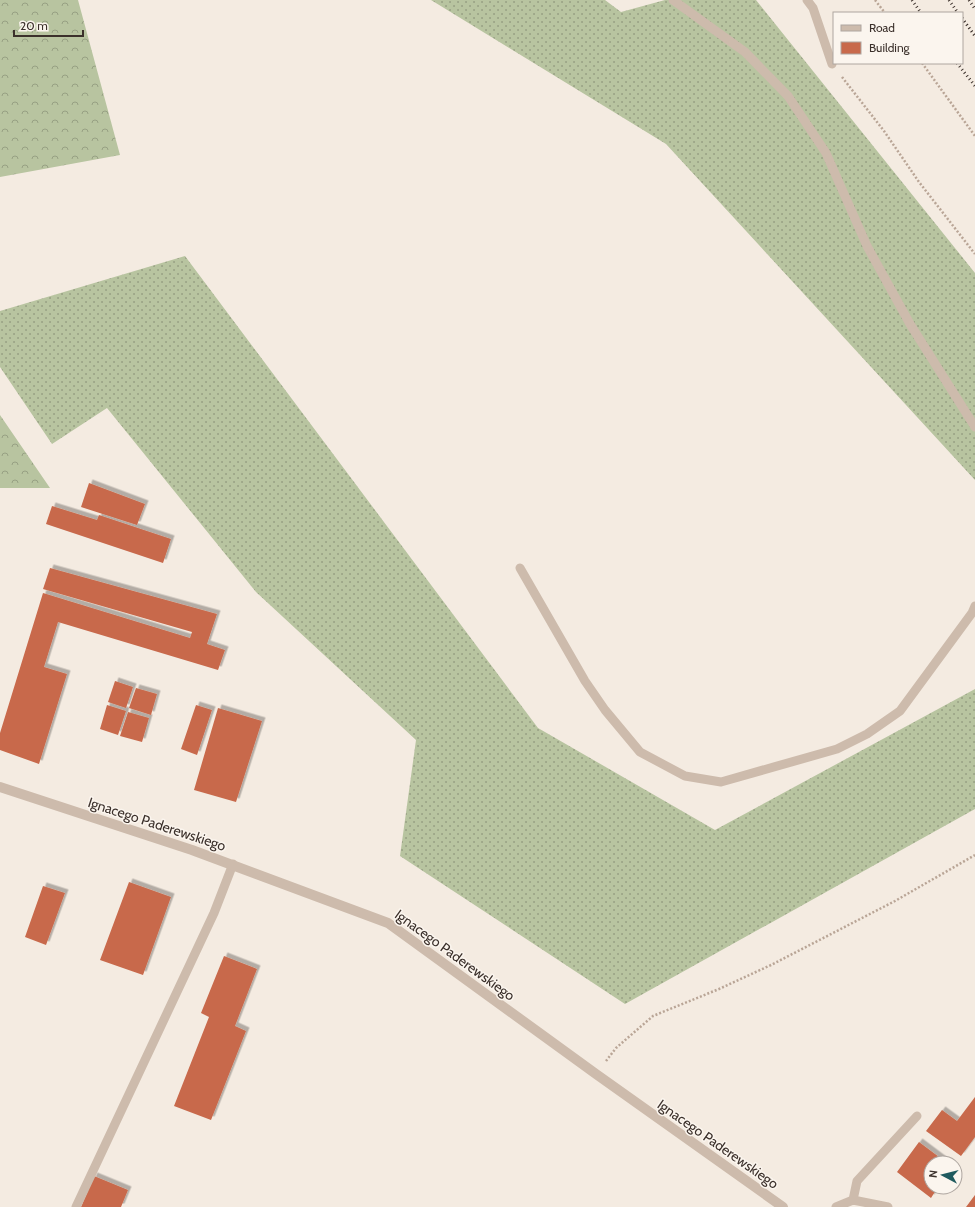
<svg xmlns="http://www.w3.org/2000/svg" width="975" height="1207" font-family="Cabin,sans-serif">
  <style>
    .grass { fill: url(#grass-dots) }
    .forest { fill: url(#forest-crowns) }
    .building { fill: #c8694b; filter: url(#shadow) }
    .lines { fill: none; stroke-linecap: round; stroke-linejoin: round }
    .path { stroke: #b9a596; stroke-width: 2.5; stroke-dasharray: 2 2; stroke-linecap: butt }
    .service { stroke: #cdbbac; stroke-width: 9 }
    .minor { stroke: #cdbbac; stroke-width: 10 }
    .rail { stroke: #3b302b; stroke-width: 3; stroke-dasharray: 1 3; stroke-linecap: butt }
    .labels { text-anchor: middle; stroke-width: 3; stroke-linejoin: round; paint-order: stroke }
    .street-label { font-size: 14px; fill: #3b302b; stroke: #fbf5ee }
  </style>
  <defs>
    <pattern id="grass-dots" width="8" height="8" patternUnits="userSpaceOnUse"><rect width="8" height="8" fill="#b8c4a0"/><path d="M2 2h.1M6 6h.1" fill="none" stroke="#97a083" stroke-width="1.8" stroke-linecap="round"/></pattern>
    <pattern id="forest-crowns" width="20" height="18" patternUnits="userSpaceOnUse"><rect width="20" height="18" fill="#b8c4a0"/><path d="M2 6a3 3 0 1 1 6 0M12 15a3 3 0 1 1 6 0" fill="none" stroke="#97a083"/></pattern>
    <filter id="shadow"><feDropShadow dx="3.5" dy="-3.5" stdDeviation="0" flood-color="#0004"/></filter>
  </defs>
  <rect width="100%" height="100%" fill="#f4ebe1"/>
  <path class="grass" d="M431 0H605L621 12 665 0H756L975 273V480L666 144Z
    M185 256 538 728 715 830 975 689V809L625 1004 400 856 416 740 256 592 107 408 52 444 0 367V311Z"/>
  <path class="forest" d="M0 0H78L120 155 0 177Z
    M0 415 50 488H0Z"/>
  <path class="building" d="M89 483 145 504 137 525 81 507Z
    M52 506 97 520 99 515 171 539 163 563 46 524Z
    M50 568 217 614 207 644 225 650 218 670 58 622 44 667 67 674 39 764 0 750V733L43 593 190 638 192 632 43 589Z
    M115 681 133 687 126 708 108 702Z
    M136 688 157 694 151 715 129 708Z
    M107 705 126 711 118 735 100 729Z
    M196 705 212 710 197 755 181 749Z
    M218 708 262 721 236 802 194 790Z
    M128 712 149 718 142 742 120 736Z
    M129 882 171 897 143 975 100 960Z
    M43 886 65 893 46 945 25 937Z
    M224 956 257 969 235 1026 246 1031 211 1120 174 1106 209 1017 201 1013Z
    M975 1097V1137L961 1156 926 1131 942 1110 957 1121Z
    M919 1142 947 1163H931V1187H938L931 1198 897 1172Z
    M94 1176 128 1190 121 1207H81Z
    M975 1195V1207H966Z"/>
  <g class="lines">
    <path class="path" d="M875 0 885 13
      M922 63 975 136
      M842 77 884 131 919 182 975 254
      M606 1061 616 1048 653 1016 719 989 771 965 895 901 975 855"/>
    <path class="service" d="M673 0 745 52 788 96 826 153 867 246 910 324 975 427
      M807 0 813 8 832 64
      M520 568 585 681 605 710 640 752 685 776 721 782 837 749 867 734 900 711 972 613 975 606
      M853 1200 857 1181 917 1116
      M76 1207 214 913 233 864
      M836 1207 853 1200 888 1207"/>
    <path class="minor" d="M0 787 192 850 388 923 596 1074 783 1207"/>
    <path class="rail" d="M912 0 921 13
      M949 0 958 13
      M969 0 975 9
      M962 18 975 36
      M957 63 975 86"/>
  </g>
  <g class="labels">
    <g class="street-label">
      <text transform="translate(157 824) rotate(18)" y="5">Ignacego Paderewskiego</text>
      <text transform="translate(455 955) rotate(36)" y="5">Ignacego Paderewskiego</text>
      <text transform="translate(718 1144) rotate(35)" y="5">Ignacego Paderewskiego</text>
    </g>
  </g>
  <rect x="833" y="12" width="130" height="52" fill="#fbf5ee" stroke="#aea6a0"/>
  <rect x="841" y="25" width="20" height="6" fill="#cdbbac" stroke="#aea6a0"/>
  <text x="869" y="32" font-size="12" fill="#3b302b">Road</text>
  <rect x="841" y="42" width="20" height="12" fill="#c8694b" stroke="#aea6a0"/>
  <text x="869" y="52" font-size="12" fill="#3b302b">Building</text>
  <g transform="translate(943 1175) rotate(277)"><circle r="19" fill="#fbf5ee" stroke="#aea6a0"/>
  <path d="M0-3L7 15L0 10L-7 15Z" fill="#1f5a5e"/>
  <text y="-6" font-size="11" font-weight="bold" text-anchor="middle" fill="#3b302b">N</text>
  </g>
  <path d="M14 30v6h69v-6" fill="none" stroke="#3b302b" stroke-width="2"/>
  <text x="20" y="30" font-size="12" fill="#3b302b" stroke="#fbf5ee" stroke-width="3" paint-order="stroke">20 m</text>
</svg>
